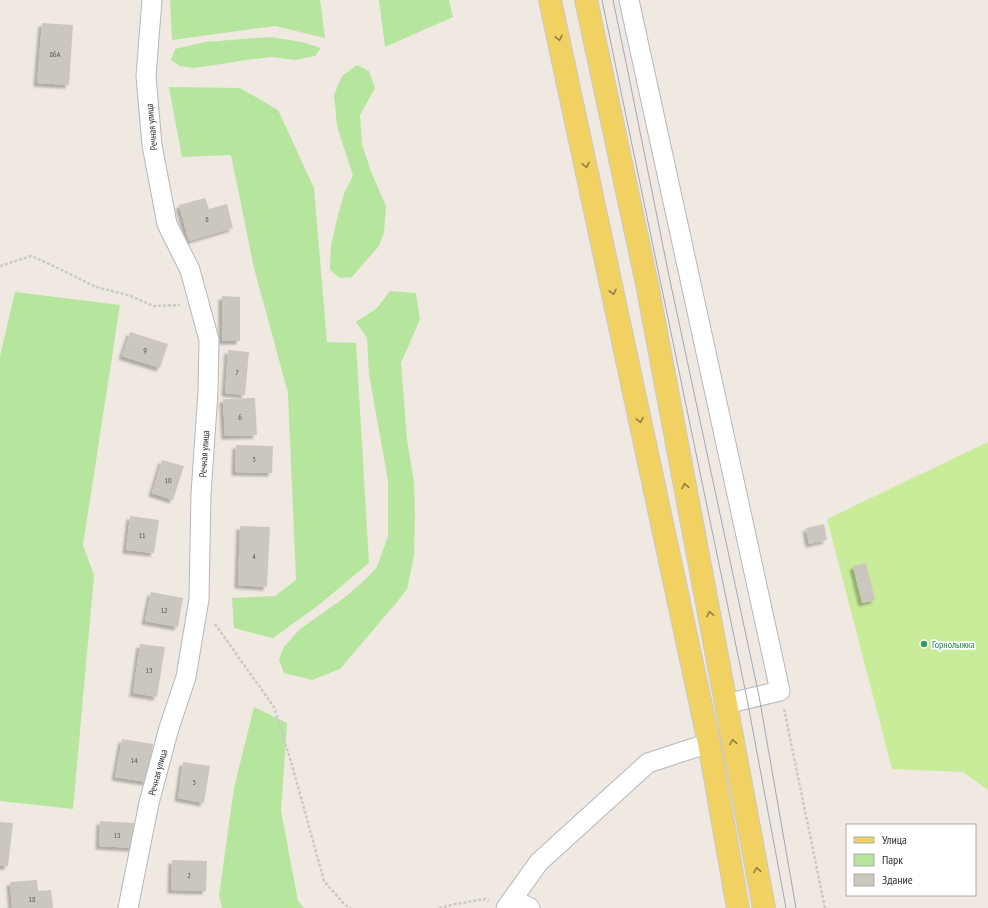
<svg xmlns="http://www.w3.org/2000/svg" width="988" height="908" font-family="'PT Sans Narrow',sans-serif">
  <style>
    .green { fill: #b6e59e }
    .pitch { fill: #c9ec9a }
    .building { fill: #cbc7bf; filter: url(#shadow) }
    .lines { fill: none; stroke-linecap: round; stroke-linejoin: round }
    .minor-casing { stroke: #b4b7c1; stroke-width: 21 }
    .major-casing { stroke: #c9c9c9; stroke-width: 24 }
    .path { stroke: #c9c9c9; stroke-width: 2.5; stroke-dasharray: 3 2; stroke-linecap: butt }
    .minor { stroke: #fff; stroke-width: 19 }
    .major { stroke: #f2d163; stroke-width: 22 }
    .tram { stroke: #a3a6b8; stroke-width: 1 }
    .oneway { stroke: #908048 }
    .leisure-dot { fill: #2e9e5b; stroke: #fff; stroke-width: 1.5 }
    .labels { text-anchor: middle; stroke-width: 3.5; stroke-linejoin: round; paint-order: stroke }
    .number-label { font-size: 8px; fill: #555452 }
    .street-label { font-size: 10px; fill: #2e2e2e; stroke: #fff }
    .leisure-label { font-size: 10px; fill: #27864d; stroke: #fff; text-anchor: start }
  </style>
  <defs>
    <filter id="shadow"><feDropShadow dx="-3.5" dy="3.5" stdDeviation="1" flood-color="#0004"/></filter>
  </defs>
  <rect width="100%" height="100%" fill="#efe9e1"/>
  <path class="green" d="M173 0H320L325 38 275 26 172 40 170 1Z
    M379 0H449L453 17 385 47Z
    M270 37 302 42 321 48 315 56 295 60 272 57 245 60 222 64 193 68 180 66 171 60 175 49 205 42Z
    M357 65 369 71 375 88 360 115 362 145 372 174 386 206 384 232 379 246 352 277 340 278 330 270 331 246 338 215 345 191 353 176 337 126 334 95 342 76Z
    M169 87 240 88 278 110 314 188 327 342 356 343 369 563 320 604 273 638 234 628 232 598 275 596 296 580 288 393 254 268 231 155 182 157Z
    M390 291 416 293 420 319 401 363 407 439 414 482 415 516 414 556 407 589 397 602 340 669 312 680 284 673 279 659 284 647 300 629 344 598 367 578 377 567 388 536V481L369 374 367 338 356 322 377 308Z
    M15 292 120 305 83 545 94 575 73 809 0 801V356Z
    M254 707 287 723 281 811 298 901 304 908H222L219 896 234 788Z"/>
  <path class="pitch" d="M988 442V790L963 772 892 769 827 519Z"/>
  <path class="building" d="M42 23 73 25 69 85 37 83Z
    M205 198 209 209 227 204 233 228 189 241 179 205Z
    M222 296 240 297V341H222Z
    M130 332 168 344 160 368 122 356Z
    M228 350 249 352 245 395 225 393Z
    M255 398 257 435 225 436 223 399Z
    M236 445 273 446 272 473 235 472Z
    M162 460 184 466 173 500 152 493Z
    M130 516 159 520 154 553 126 550Z
    M824 524 827 540 809 544 806 528Z
    M240 526 270 527 267 587 238 585Z
    M866 563 875 600 862 603 853 566Z
    M151 592 183 598 178 627 145 621Z
    M140 644 165 647 157 697 133 693Z
    M122 739 153 744 147 782 115 777Z
    M183 762 210 766 204 803 178 798Z
    M100 821 134 823 133 848 99 846Z
    M0 822 13 823 8 866H0Z
    M172 860 207 861 206 891 171 890Z
    M37 880 38 891 51 890 53 908H12L10 882Z"/>
  <g class="lines">
    <defs>
      <g id="minor">
        <path d="M629 0 780 691 726 704"/>
        <path d="M513 899 530 908"/>
        <path id="s1" d="M128 908 149 803 169 728 186 677 199 599 201 494 208 392 209 340 190 270 167 224 152 145 146 76 152 0"/>
        <path d="M506 908 539 862 648 763 709 743"/>
      </g>
      <path id="major" d="M550 0 709 743 738 908
        M586 0 647 284 726 704 764 908"/>
    </defs>
    <use href="#minor" class="minor-casing"/>
    <use href="#major" class="major-casing"/>
    <path class="path" d="M0 266 31 256 56 267 96 287 131 296 153 306 180 305
      M215 624 274 707 292 765 324 881 345 905 351 908
      M784 709 825 908
      M439 908 456 904 485 899 489 901"/>
    <use href="#minor" class="minor"/>
    <use href="#major" class="major"/>
    <path class="tram" d="M602 0 747 699 786 908
      M613 0 628 72 669 276 759 696 796 908"/>
  </g>
  <defs><path id="oneway-chevron" d="M-2-3.5L2.5 0L-2 3.5" fill="none" stroke-width="1.6" stroke-linecap="round" stroke-linejoin="round"/></defs>
  <g class="oneway">
    <use href="#oneway-chevron" transform="translate(559 38) rotate(78)"/>
    <use href="#oneway-chevron" transform="translate(586 165) rotate(78)"/>
    <use href="#oneway-chevron" transform="translate(613 292) rotate(78)"/>
    <use href="#oneway-chevron" transform="translate(640 420) rotate(78)"/>
    <use href="#oneway-chevron" transform="translate(685 486) rotate(-101)"/>
    <use href="#oneway-chevron" transform="translate(710 614) rotate(-101)"/>
    <use href="#oneway-chevron" transform="translate(733 742) rotate(-100)"/>
    <use href="#oneway-chevron" transform="translate(757 870) rotate(-100)"/>
  </g>
  <circle class="leisure-dot" cx="924" cy="644" r="4"/>
  <g class="labels">
    <g class="number-label">
      <text x="55" y="57">86А</text>
      <text x="207" y="222">8</text>
      <text x="145" y="353">9</text>
      <text x="237" y="375">7</text>
      <text x="240" y="420">6</text>
      <text x="254" y="462">5</text>
      <text x="168" y="483">10</text>
      <text x="142" y="538">11</text>
      <text x="254" y="559">4</text>
      <text x="164" y="613">12</text>
      <text x="149" y="673">13</text>
      <text x="134" y="763">14</text>
      <text x="194" y="785">3</text>
      <text x="117" y="838">15</text>
      <text x="189" y="878">2</text>
      <text x="32" y="902">18</text>
    </g>
    <g class="street-label">
      <text transform="translate(151 127) rotate(-96)" y="4">Речная улица</text>
      <text dy="4" stroke="none"><textPath href="#s1" startOffset="463">Речная улица</textPath></text>
      <text dy="4" stroke="none"><textPath href="#s1" startOffset="139">Речная улица</textPath></text>
    </g>
    <g class="leisure-label">
      <text x="932" y="648">Горнолыжка</text>
    </g>
  </g>
  <rect x="846" y="824" width="130" height="72" fill="#ffffff" stroke="#ababab"/>
  <rect x="854" y="837" width="20" height="6" fill="#f2d163" stroke="#ababab"/>
  <text x="882" y="844" font-size="12" fill="#2e2e2e">Улица</text>
  <rect x="854" y="854" width="20" height="12" fill="#b6e59e" stroke="#ababab"/>
  <text x="882" y="864" font-size="12" fill="#2e2e2e">Парк</text>
  <rect x="854" y="874" width="20" height="12" fill="#cbc7bf" stroke="#ababab"/>
  <text x="882" y="884" font-size="12" fill="#2e2e2e">Здание</text>
</svg>
